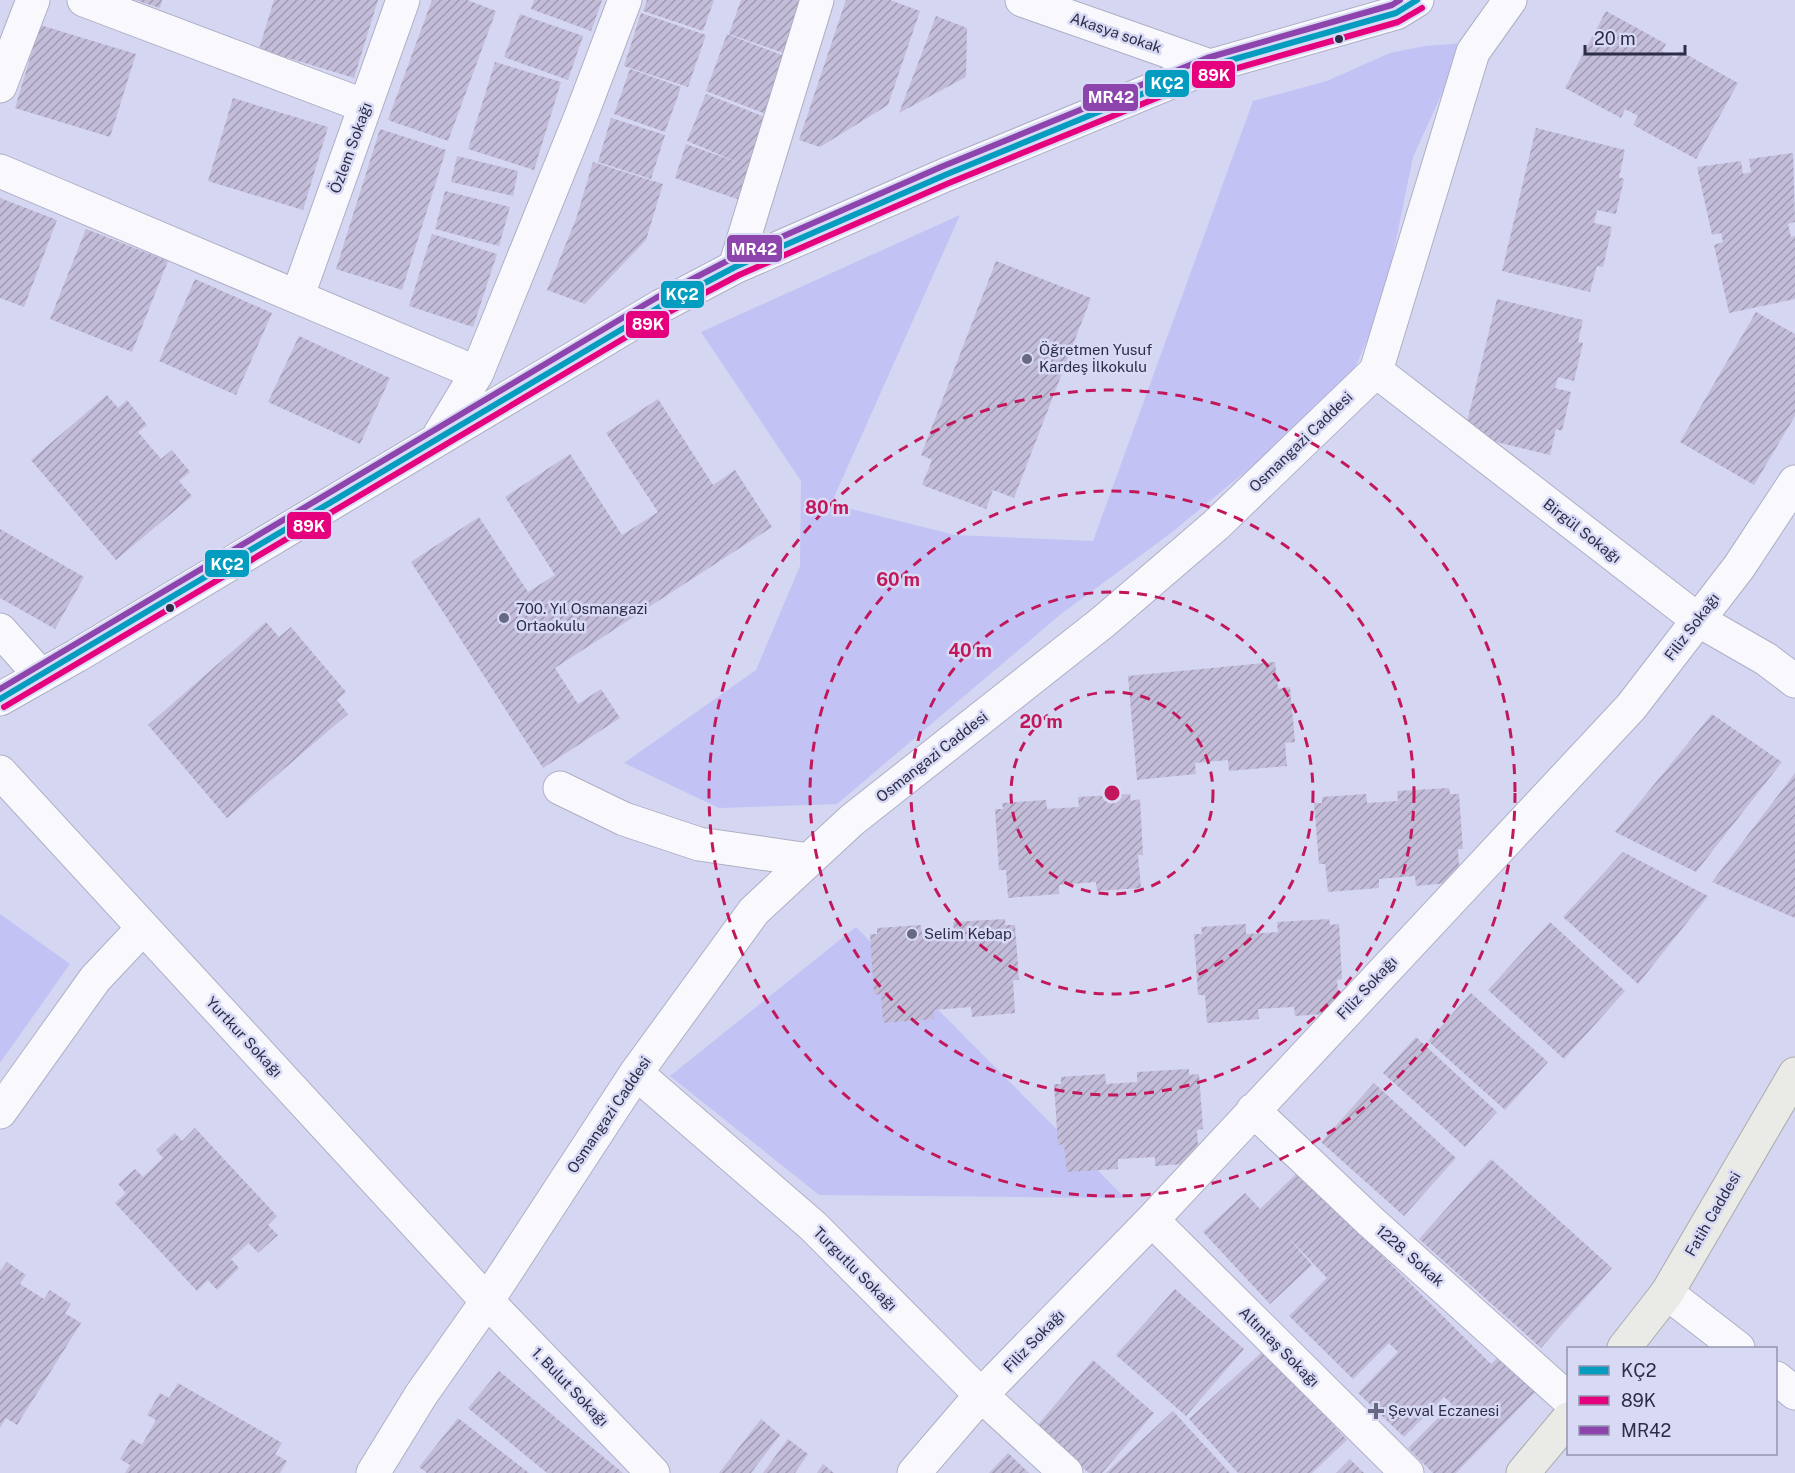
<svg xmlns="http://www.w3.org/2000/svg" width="1795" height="1473" font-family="'Public Sans',sans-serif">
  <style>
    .park { fill: #c2c3f4 }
    .building { fill: url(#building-hatch) }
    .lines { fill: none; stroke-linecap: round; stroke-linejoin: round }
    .minor-casing { stroke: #aeafc6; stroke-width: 35 }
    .major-casing { stroke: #acabac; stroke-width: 35 }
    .minor { stroke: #f9f9fd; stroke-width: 33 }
    .major { stroke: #eaeae6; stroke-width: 33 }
    .bus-1-casing { stroke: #d8daf5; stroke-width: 10 }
    .bus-2-casing { stroke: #d8daf5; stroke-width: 10 }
    .bus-3-casing { stroke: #d8daf5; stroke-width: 10 }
    .bus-1 { stroke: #049dc0; stroke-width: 6 }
    .bus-2 { stroke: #e5007d; stroke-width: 6 }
    .bus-3 { stroke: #8e44ad; stroke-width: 6 }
    .ring { fill: none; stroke: #c2185b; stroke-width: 3; stroke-dasharray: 10 8 }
    .bus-dot { fill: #2c2d46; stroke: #d8daf5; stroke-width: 2 }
    .poi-dot { fill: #676882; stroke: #d8daf5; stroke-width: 2 }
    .labels { text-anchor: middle; stroke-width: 5; stroke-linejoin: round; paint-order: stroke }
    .street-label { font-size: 15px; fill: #2c2d46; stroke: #d8daf5 }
    .poi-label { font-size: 15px; fill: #2c2d46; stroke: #d8daf5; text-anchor: start }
    .centre { fill: #c2185b; stroke: #d8daf5; stroke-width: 3 }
    .ring-label { font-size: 18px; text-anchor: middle; font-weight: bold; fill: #c2185b; stroke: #d8daf5; stroke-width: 5; stroke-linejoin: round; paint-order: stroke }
    .line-badge { stroke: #d8daf5; stroke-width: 2 }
    .badge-label { font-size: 16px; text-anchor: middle; font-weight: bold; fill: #fff }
  </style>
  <defs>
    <pattern id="building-hatch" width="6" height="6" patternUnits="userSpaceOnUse" patternTransform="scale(1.5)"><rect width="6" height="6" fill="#c3bdd9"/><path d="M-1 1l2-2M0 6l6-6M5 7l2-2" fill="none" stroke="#9f9ab2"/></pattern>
  </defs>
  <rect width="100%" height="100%" fill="#d5d6f1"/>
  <path class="park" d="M1465 43 1413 157 1383 304 1354 370 1297 429 1171 533 1061 614 837 804 719 808 624 763 756 670 800 566 801 481 701 332 960 215 831 504 955 535 1093 541 1253 101 1327 81 1390 53 1425 46Z
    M0 914 70 964 0 1063Z
    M856 927 1125 1198 819 1195 670 1076Z"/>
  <path class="building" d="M135 0H162L160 8Z
    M274 0H378L354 78 259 49Z
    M432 0H467L496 11 448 141 388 120Z
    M534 0H602L591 31 531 9Z
    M647 0H714L703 31 643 11Z
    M741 0H806L786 54 729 34Z
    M846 0H890L920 11 888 105 820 147 799 140Z
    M1606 11 1666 44 1662 51 1676 59 1680 51 1738 83 1696 159 1633 125 1638 116 1625 109 1621 118 1565 88Z
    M641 13 706 35 688 87 624 66Z
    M520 14 583 36 568 80 504 57Z
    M936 16 967 28 966 77 899 113Z
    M40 25 136 54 110 137 15 108Z
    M727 34 787 57 766 114 706 91Z
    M495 62 561 82 534 170 468 149Z
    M630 69 681 87 665 132 614 114Z
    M706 94 767 118 748 166 752 167 740 200 675 178 686 144 737 162 687 141Z
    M233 98 328 127 303 210 208 181Z
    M611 118 665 135 651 179 598 162Z
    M1536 128 1625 150 1619 177 1624 179 1616 214 1597 210 1594 223 1612 227 1603 267 1597 266 1590 292 1502 271Z
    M380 129 446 150 402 290 336 269Z
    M1793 153 1795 222 1788 224 1791 237 1795 236V299L1729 313 1714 245 1723 242 1721 233 1712 235 1697 167 1741 161 1743 174 1751 172 1749 159Z
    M457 156 518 171 513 196 451 182Z
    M593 162 663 184 646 240 585 304 547 290 576 219Z
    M445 191 510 207 499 246 435 229Z
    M0 198 57 220 24 307 0 298Z
    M86 229 168 261 132 352 50 319Z
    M432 234 497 254 473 327 409 306Z
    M996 261 1091 298 1014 498 993 490 986 509 922 485 932 460 921 455Z
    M195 279 272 313 236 395 159 361Z
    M1497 299 1583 320 1578 342 1583 343 1574 381 1558 377 1555 388 1571 392 1562 431 1556 429 1550 455 1464 434Z
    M1756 312 1795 334V416L1754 485 1680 442Z
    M299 336 390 378 360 444 268 402Z
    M107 395 118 408 127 400 147 425 138 432 161 459 172 450 190 472 179 481 192 496 116 560 31 460Z
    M658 399 713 485 735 470 772 527 555 668 578 704 601 689 620 718 543 768 411 562 479 517 528 592 555 575 505 497 570 454 622 535 658 512 606 433Z
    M0 529 84 577 55 629 0 598Z
    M266 622 279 637 291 627 346 692 337 700 348 714 227 818 148 725Z
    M1275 662 1278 689 1290 687 1295 742 1285 743 1287 766 1229 771 1228 760 1195 763 1196 774 1137 780 1128 676Z
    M1712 714 1782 762 1696 872 1615 832Z
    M1795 773V918L1712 882Z
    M1449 788 1450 794H1459L1463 849H1458L1460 882 1416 886 1415 876 1379 879V888L1328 892 1325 864H1319L1314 803H1322V797L1366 794 1367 803 1398 801 1397 791Z
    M1130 794 1131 801 1140 799 1143 855H1138L1141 888 1097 891 1096 882 1059 885V894L1008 898 1006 870H999L995 809H1003L1002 803 1046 800 1047 809 1079 807 1078 797Z
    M1623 852 1708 896 1638 984 1563 917Z
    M1005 919V925H1015L1019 980H1013L1015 1013 972 1017 971 1007 934 1010V1019L883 1023 881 994 874 995 870 934H877V928L921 925 922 934 954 932 953 922Z
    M1329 919 1330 925 1339 924 1342 979 1337 980 1340 1013 1295 1016 1294 1007 1258 1009 1259 1019 1207 1023 1205 995H1198L1194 934H1202L1201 927 1246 924V934L1278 932 1277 922Z
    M1550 922 1625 991 1564 1059 1488 990Z
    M1471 993 1548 1062 1505 1110 1428 1041Z
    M1416 1037 1497 1112 1465 1147 1383 1073Z
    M1189 1069V1075L1199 1074 1203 1129 1197 1130 1199 1163 1155 1166V1157L1118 1159V1169L1067 1172 1064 1144 1058 1145 1054 1084H1061V1077L1105 1074 1106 1084 1137 1082V1072Z
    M1374 1083 1456 1158 1404 1216 1321 1142Z
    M195 1128 277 1216 268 1225 278 1235 258 1253 249 1243 231 1259 239 1268 217 1290 208 1280 197 1291 115 1203 126 1193 118 1184 135 1169 143 1177 163 1158 156 1150 175 1133 182 1141Z
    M1491 1159 1612 1268 1541 1348 1419 1239Z
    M1298 1172 1491 1364 1502 1353 1538 1389 1456 1473H1433L1408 1448 1452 1404 1444 1397 1404 1437 1358 1393 1398 1352 1389 1343 1353 1379 1289 1316 1327 1278 1286 1235 1312 1265 1270 1304 1203 1232 1245 1193 1260 1209Z
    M7 1262 26 1275 20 1284 44 1299 50 1290 71 1304 65 1313 81 1323 17 1425 6 1418 0 1428V1271Z
    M1175 1289 1244 1349 1186 1416 1116 1355Z
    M1264 1350 1347 1440 1312 1473H1238L1189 1419Z
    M1093 1360 1154 1413 1102 1473H1089L1036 1427Z
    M499 1371 623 1473H547L468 1408Z
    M178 1383 282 1443 275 1454 287 1461 280 1473H125L130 1465 120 1459 132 1439 142 1445 156 1420 147 1415 160 1393 169 1398Z
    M1173 1411 1230 1473H1106Z
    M458 1418 529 1473H427L419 1467Z
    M761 1419 780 1435 751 1473H719Z
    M788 1439 808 1454 795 1473H763Z
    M1008 1453 1029 1473H989Z
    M1350 1459 1364 1473H1336Z
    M823 1464 834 1473H817Z"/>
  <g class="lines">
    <defs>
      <path id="minor" d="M84 0 365 106
        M1022 0 1210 66
        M0 86 33 0
        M0 171 477 373
        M735 267 817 0
        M298 295 403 0
        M1376 371 1698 620 1766 659 1795 681
        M440 434 477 373 581 116 625 0
        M0 630 41 676
        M0 699 76 656 661 306 735 267 945 175 1210 66 1396 13 1417 0
        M0 772 487 1301 653 1473
        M560 788 624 819 699 844 809 860
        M636 1073 813 1226 981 1395 1066 1473
        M1253 1110 1370 1221 1568 1399
        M0 1112 95 979 143 928
        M1152 1220 1407 1473
        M1667 1293 1738 1348
        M1776 1378 1795 1393
        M373 1473 421 1395 487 1301 636 1073 754 911 852 820 1103 622 1216 525 1376 371 1473 52 1510 0
        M914 1473 981 1395 1152 1220 1631 707 1739 567 1795 482"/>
      <path id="major" d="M1624 1348 1667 1293 1795 1074
        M1523 1473 1568 1419"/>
    </defs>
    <use href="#minor" class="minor-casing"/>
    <use href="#major" class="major-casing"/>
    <use href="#minor" class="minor"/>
    <use href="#major" class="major"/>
    <defs>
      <path id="bus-1" d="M0 699 661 306 735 267 945 175 1210 66 1396 13 1417 0"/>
      <path id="bus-2" d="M4 707 665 314 739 275 949 183 1213 75 1398 22 1422 8"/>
      <path id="bus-3" d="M0 689 656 298 731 259 941 167 1207 58 1392 5 1400 0"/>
    </defs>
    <use href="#bus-1" class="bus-1-casing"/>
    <use href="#bus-2" class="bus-2-casing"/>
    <use href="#bus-3" class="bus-3-casing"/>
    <use href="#bus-1" class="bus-1"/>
    <use href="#bus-2" class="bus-2"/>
    <use href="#bus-3" class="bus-3"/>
  </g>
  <g class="ring">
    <circle cx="1112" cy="793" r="101"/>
    <circle cx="1112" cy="793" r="201"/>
    <circle cx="1112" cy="793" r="302"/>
    <circle cx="1112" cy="793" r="403"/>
  </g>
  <g class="bus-dot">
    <circle cx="1339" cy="39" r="5"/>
    <circle cx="170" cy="608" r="5"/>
  </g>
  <g class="poi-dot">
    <circle cx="1027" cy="359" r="6"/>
    <circle cx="504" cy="618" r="6"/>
    <circle cx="912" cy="934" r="6"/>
    <path d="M1373 1402h6v6h6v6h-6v6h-6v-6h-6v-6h6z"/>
  </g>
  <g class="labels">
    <g class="street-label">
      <text transform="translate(1116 33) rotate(19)" y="5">Akasya sokak</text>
      <text transform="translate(351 148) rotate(-70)" y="5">Özlem Sokağı</text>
      <text transform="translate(1301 442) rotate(-44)" y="5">Osmangazi Caddesi</text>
      <text transform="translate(1582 531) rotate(38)" y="5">Birgül Sokağı</text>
      <text transform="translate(1692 627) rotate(-53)" y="5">Filiz Sokağı</text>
      <text transform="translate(932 757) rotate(-38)" y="5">Osmangazi Caddesi</text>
      <text transform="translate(1367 988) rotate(-47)" y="5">Filiz Sokağı</text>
      <text transform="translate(244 1037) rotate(47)" y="5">Yurtkur Sokağı</text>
      <text transform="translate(609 1115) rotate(-56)" y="5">Osmangazi Caddesi</text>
      <text transform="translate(1713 1214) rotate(-60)" y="5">Fatih Caddesi</text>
      <text transform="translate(1410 1256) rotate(41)" y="5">1228. Sokak</text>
      <text transform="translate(855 1269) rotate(45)" y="5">Turgutlu Sokağı</text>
      <text transform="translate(1034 1341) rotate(-46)" y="5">Filiz Sokağı</text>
      <text transform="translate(1279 1347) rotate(45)" y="5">Altıntaş Sokağı</text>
      <text transform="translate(570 1387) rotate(46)" y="5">1. Bulut Sokağı</text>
    </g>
    <g class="poi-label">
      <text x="1039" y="355">Öğretmen Yusuf<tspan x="1039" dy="17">Kardeş İlkokulu</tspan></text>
      <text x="516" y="614">700. Yıl Osmangazi<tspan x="516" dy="17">Ortaokulu</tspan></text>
      <text x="924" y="939">Selim Kebap</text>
      <text x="1388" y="1416">Şevval Eczanesi</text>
    </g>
  </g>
  <circle cx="1112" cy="793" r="9" class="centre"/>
  <g class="ring-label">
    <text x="827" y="514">80 m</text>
    <text x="898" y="586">60 m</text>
    <text x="970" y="657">40 m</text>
    <text x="1041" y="728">20 m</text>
  </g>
  <g class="line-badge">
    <rect x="1191" y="60" width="45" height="29" rx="6" fill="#e5007d"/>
    <rect x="1144" y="69" width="46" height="29" rx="6" fill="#049dc0"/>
    <rect x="1082" y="83" width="57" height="29" rx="6" fill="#8e44ad"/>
    <rect x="726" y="234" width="57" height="29" rx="6" fill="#8e44ad"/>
    <rect x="660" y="280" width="45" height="29" rx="6" fill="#049dc0"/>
    <rect x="625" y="310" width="45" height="29" rx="6" fill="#e5007d"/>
    <rect x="286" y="511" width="46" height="29" rx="6" fill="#e5007d"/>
    <rect x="204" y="549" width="46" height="29" rx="6" fill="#049dc0"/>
  </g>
  <g class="badge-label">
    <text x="1214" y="81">89K</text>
    <text x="1167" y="89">KÇ2</text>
    <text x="1111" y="103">MR42</text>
    <text x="754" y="255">MR42</text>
    <text x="682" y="300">KÇ2</text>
    <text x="648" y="330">89K</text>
    <text x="309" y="532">89K</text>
    <text x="227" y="570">KÇ2</text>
  </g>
  <rect x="1567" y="1347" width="210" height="108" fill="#d8daf5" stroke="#9395af" stroke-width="1.5"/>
  <rect x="1579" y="1366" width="30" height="9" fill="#049dc0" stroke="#9395af" stroke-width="1.5"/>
  <text x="1621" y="1377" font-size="18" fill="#2c2d46">KÇ2</text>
  <rect x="1579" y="1396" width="30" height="9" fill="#e5007d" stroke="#9395af" stroke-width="1.5"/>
  <text x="1621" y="1407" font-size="18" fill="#2c2d46">89K</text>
  <rect x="1579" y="1426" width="30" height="9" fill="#8e44ad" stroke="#9395af" stroke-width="1.5"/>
  <text x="1621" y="1437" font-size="18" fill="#2c2d46">MR42</text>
  <path d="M1585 45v9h100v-9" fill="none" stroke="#2c2d46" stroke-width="3"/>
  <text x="1594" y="45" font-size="18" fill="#2c2d46" stroke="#d8daf5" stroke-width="4.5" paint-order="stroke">20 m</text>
</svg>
